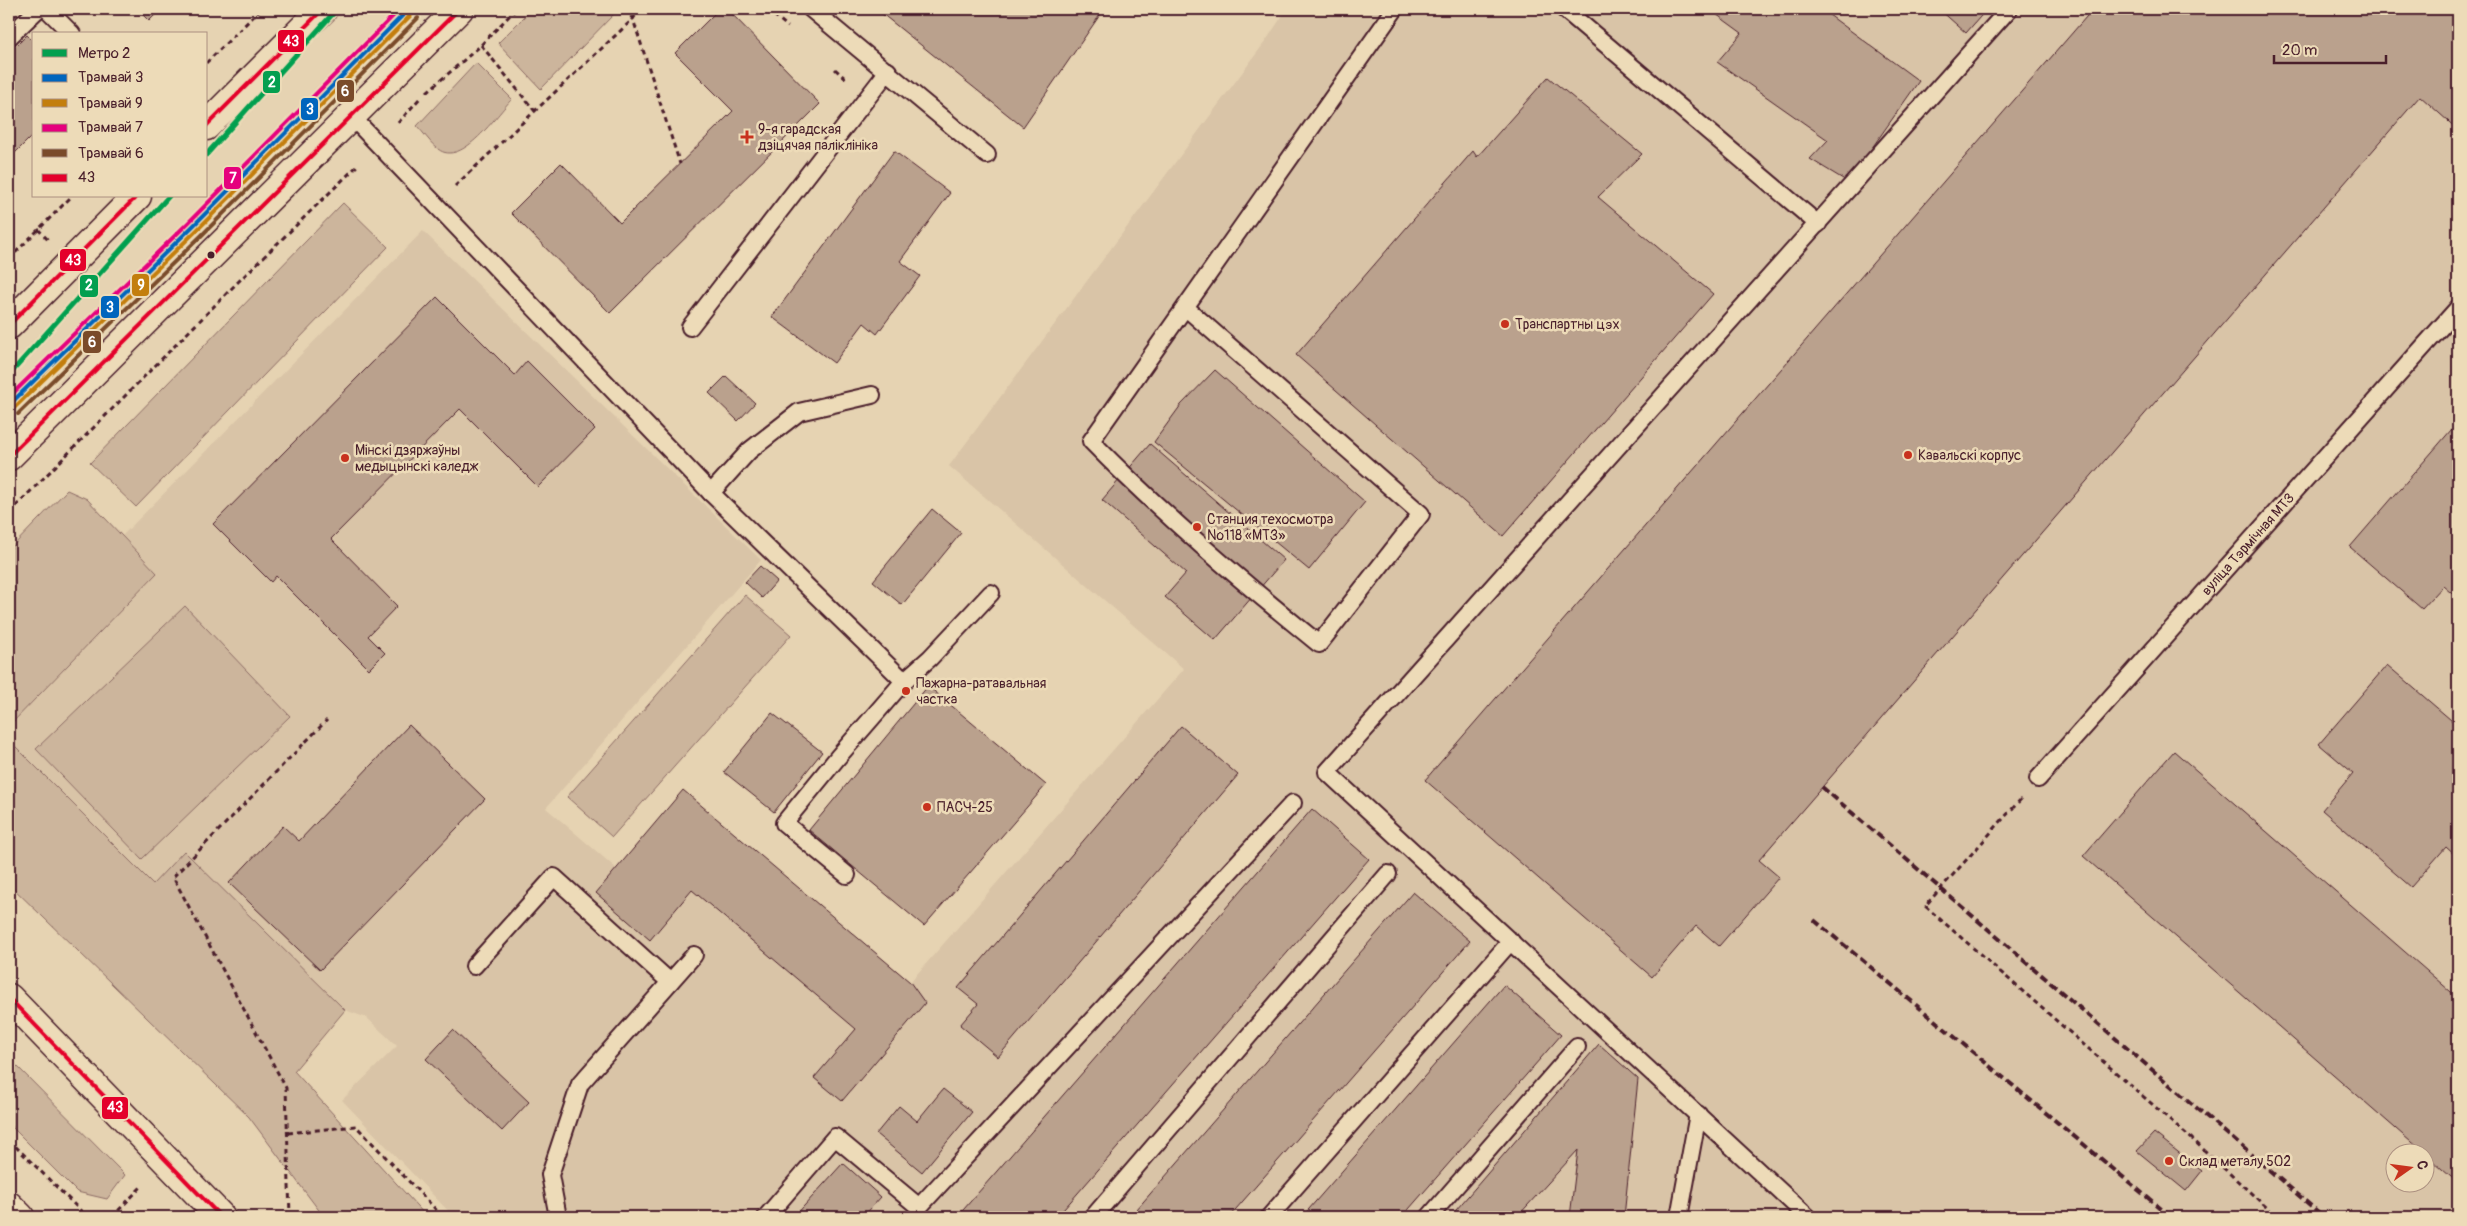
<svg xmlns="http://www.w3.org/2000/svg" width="2467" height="1226" font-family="Pangolin,sans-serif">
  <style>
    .built { fill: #d9c4a7; fill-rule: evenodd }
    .green { fill: #ccb59c; stroke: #8b6a64 }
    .building { fill: #baa18d; stroke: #4a1f2b }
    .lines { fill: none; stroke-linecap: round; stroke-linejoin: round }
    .lane-casing { stroke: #4a1f2b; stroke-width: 20 }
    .primary-casing { stroke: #4a1f2b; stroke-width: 31 }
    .path { stroke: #4a1f2b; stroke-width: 3; stroke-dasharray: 5 4; stroke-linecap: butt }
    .lane { stroke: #eddbb8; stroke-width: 16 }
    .primary { stroke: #eddbb8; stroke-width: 28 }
    .rail { stroke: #4a1f2b; stroke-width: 4; stroke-dasharray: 8 4; stroke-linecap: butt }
    .bus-1-casing { stroke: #eddbb8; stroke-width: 8 }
    .bus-1 { stroke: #e4002b; stroke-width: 4 }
    .tram-1-casing { stroke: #eddbb8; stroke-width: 8 }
    .tram-2-casing { stroke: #eddbb8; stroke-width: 8 }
    .tram-3-casing { stroke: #eddbb8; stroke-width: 8 }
    .tram-4-casing { stroke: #eddbb8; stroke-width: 8 }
    .tram-1 { stroke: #0065bd; stroke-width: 4 }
    .tram-2 { stroke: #c37e0d; stroke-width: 4 }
    .tram-3 { stroke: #e5007d; stroke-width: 4 }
    .tram-4 { stroke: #7a4b2a; stroke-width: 4 }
    .metro-1-casing { stroke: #eddbb8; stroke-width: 9 }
    .metro-1 { stroke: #049f4f; stroke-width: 5 }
    .poi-dot { fill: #c8321e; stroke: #eddbb8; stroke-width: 2 }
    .bus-dot { fill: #4a1f2b; stroke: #eddbb8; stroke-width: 2 }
    .labels { text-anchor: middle; stroke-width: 5; stroke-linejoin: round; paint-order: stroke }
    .poi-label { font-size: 14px; fill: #4a1f2b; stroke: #eddbb8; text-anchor: start }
    .street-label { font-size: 14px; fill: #4a1f2b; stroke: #eddbb8 }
    .line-badge { stroke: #eddbb8; stroke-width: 2 }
    .badge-label { font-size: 14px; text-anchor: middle; font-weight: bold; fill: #fff }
  </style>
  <rect width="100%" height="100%" fill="#e6d3b2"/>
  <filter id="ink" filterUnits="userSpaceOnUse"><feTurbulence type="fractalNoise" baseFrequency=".02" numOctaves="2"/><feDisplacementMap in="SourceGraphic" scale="10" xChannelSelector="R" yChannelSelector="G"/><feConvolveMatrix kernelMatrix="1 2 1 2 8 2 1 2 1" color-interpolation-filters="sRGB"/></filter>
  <g filter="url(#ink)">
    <path class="built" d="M1287 9H2458V1217H454L342 1100 397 1046 367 1018 345 1010 184 852 153 885 9 740V726L157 573 122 536 423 231 761 560 546 808 617 869 683 790 910 982 1184 669 949 466 1265 42ZM2394 1154H2424V1184H2394Z"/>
    <path class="green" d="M532 9H609L614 14 541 89 498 43Z
      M476 63 512 99C497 114 462 168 438 149 430 143 424 133 417 126Z
      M343 203 388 247 136 507 90 463Z
      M67 490 87 499 157 573 9 726V550Z
      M745 595 791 635 612 837 567 797Z
      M185 606 290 716 142 859 36 749Z
      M9 740 153 884 184 851 345 1010 294 1071 427 1217H324L249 1117 9 884Z
      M9 1058 125 1175 107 1199 77 1192 9 1124Z"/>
    <path class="building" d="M137 9H161L149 21Z
      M719 9H727L820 104 610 313 511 213 561 163 620 223 733 111 675 53Z
      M876 9H1104L1023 127Z
      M1709 9H1821L1919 81 1848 182 1810 159 1828 140 1717 62 1742 33Z
      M1939 9H1987L1966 33Z
      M2093 9H2446L2458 19V130L2420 96 1759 860 1779 877 1719 946 1696 926 1652 977 1425 780Z
      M27 35 34 42V134L9 159V53Z
      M1548 77 1642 154 1598 197 1713 294 1503 536 1296 355 1473 151 1477 157Z
      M894 151 950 193 900 261 920 276 877 334 864 323 834 363 772 317Z
      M437 297 515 375 527 361 595 429 538 487 460 409 331 539 397 606 368 636 385 653 369 669 276 576 271 582 213 524Z
      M1215 370 1365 502 1309 570 1154 442 1181 405Z
      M726 376 755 403 738 421 709 393Z
      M2458 422V599L2443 586 2422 609 2350 547Z
      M1150 444 1284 560 1215 640 1165 597 1186 573 1102 500Z
      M932 509 961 533 902 605 873 581Z
      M760 566 777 581 762 598 745 582Z
      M2387 665 2458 726V858L2446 847 2411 887 2322 810 2353 773 2319 744Z
      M928 686 1046 785 924 926 809 830Z
      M772 713 822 752 774 812 724 772Z
      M409 725 485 799 320 970 229 883 283 826 299 841Z
      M1181 726 1238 775 998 1057 960 1025 978 1004 958 988Z
      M2174 751 2458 998V1183L2083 856Z
      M683 790 910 982 925 1003 842 1101 814 1078 856 1029 692 890 650 940 596 893Z
      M1312 809 1369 859 1057 1217H957Z
      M1413 892 1470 941 1229 1217H1130Z
      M1504 985 1561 1035 1402 1217H1302Z
      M453 1030 529 1102 502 1131 426 1059Z
      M1599 1044 1638 1079 1624 1217H1570L1578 1150 1517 1217H1450Z
      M943 1089 972 1112 922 1172 876 1134 899 1106 917 1121Z
      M2154 1133 2202 1171 2186 1191 2137 1151Z
      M843 1163 881 1197 863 1217H794Z"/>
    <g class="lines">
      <defs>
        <g id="lane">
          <path d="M47 9 72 34"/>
          <path d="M811 9 987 155"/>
          <path d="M1564 9 1818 224"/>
          <path d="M9 37 38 9"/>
          <path d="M352 117 711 493 904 681 930 658 991 593"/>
          <path d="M1185 307 1421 514 1319 644C1240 580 1162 514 1091 441L1395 9"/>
          <path d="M690 327 888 71"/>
          <path d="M711 493 749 451 799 412 872 395"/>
          <path id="s1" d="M2038 779 2458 308"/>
          <path d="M847 875 784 823 838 757 904 681"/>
          <path d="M474 966 554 877 670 982"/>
          <path d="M919 1207 1293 803"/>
          <path d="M558 1217 550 1175 580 1084 694 955"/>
          <path d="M766 1217 835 1137 919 1207V1217"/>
          <path d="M1093 1217 1388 874"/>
          <path d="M1269 1217 1511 941"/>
          <path d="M1429 1217 1577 1047"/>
          <path d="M1679 1217 1698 1114"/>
          <path d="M1808 1217 1327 772 2009 9"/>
        </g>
        <path id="primary" d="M206 126 323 9
          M9 325 137 196
          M9 456 459 9
          M9 998 221 1217
          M9 1206 20 1217"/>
      </defs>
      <use href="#lane" class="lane-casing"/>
      <use href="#primary" class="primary-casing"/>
      <path class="path" d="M625 9 633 19 680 164
        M767 9 788 27
        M481 45 534 110
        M206 63 261 9
        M835 69 847 80
        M427 92 479 47 516 9
        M398 123 420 98
        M455 186 633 19 640 9
        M38 229 48 240
        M9 259 72 196
        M9 513 238 282 359 164
        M2021 799 1925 906 2192 1139 2277 1217
        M288 1133 356 1126 443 1217
        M9 1140 87 1217
        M112 1217 143 1185
        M290 1217 286 1088 173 877 327 720"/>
      <use href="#lane" class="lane"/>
      <use href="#primary" class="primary"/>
      <path class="rail" d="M1822 787 2324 1217
        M1814 920 2171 1217"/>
      <defs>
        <path id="bus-1" d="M206 126 323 9
          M9 325 137 196
          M9 456 459 9
          M9 998 221 1217"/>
      </defs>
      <use href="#bus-1" class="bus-1-casing"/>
      <use href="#bus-1" class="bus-1"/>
      <defs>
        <path id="tram-1" d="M9 405 193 226 409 9"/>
        <path id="tram-2" d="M13 409 197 230 413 13"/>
        <path id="tram-3" d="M9 397 189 222 400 9"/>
        <path id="tram-4" d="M18 414 202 235 418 18"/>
      </defs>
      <use href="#tram-1" class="tram-1-casing"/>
      <use href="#tram-2" class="tram-2-casing"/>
      <use href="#tram-3" class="tram-3-casing"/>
      <use href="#tram-4" class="tram-4-casing"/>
      <use href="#tram-1" class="tram-1"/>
      <use href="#tram-2" class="tram-2"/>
      <use href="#tram-3" class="tram-3"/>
      <use href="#tram-4" class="tram-4"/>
      <defs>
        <path id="metro-1" d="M206 155 337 9
          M9 375 169 196"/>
      </defs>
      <use href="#metro-1" class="metro-1-casing"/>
      <use href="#metro-1" class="metro-1"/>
    </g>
  </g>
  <g class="poi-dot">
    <path d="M744.5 129.5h5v5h5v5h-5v5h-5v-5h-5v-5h5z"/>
    <circle cx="1505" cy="324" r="5"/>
    <circle cx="1908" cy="455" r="5"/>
    <circle cx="345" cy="458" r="5"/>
    <circle cx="1197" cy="527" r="5"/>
    <circle cx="906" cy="691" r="5"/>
    <circle cx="927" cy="807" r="5"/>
    <circle cx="2169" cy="1161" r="5"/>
  </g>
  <circle class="bus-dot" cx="211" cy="255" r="4.5"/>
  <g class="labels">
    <g class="poi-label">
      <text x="758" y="134">9-я гарадская<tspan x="758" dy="16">дзіцячая паліклініка</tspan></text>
      <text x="1515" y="329">Транспартны цэх</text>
      <text x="355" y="455">Мінскі дзяржаўны<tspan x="355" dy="16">медыцынскі каледж</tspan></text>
      <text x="1918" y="460">Кавальскі корпус</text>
      <text x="1207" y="524">Станция техосмотра<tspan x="1207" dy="16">№118 «МТЗ»</tspan></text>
      <text x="916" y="688">Пажарна-ратавальная<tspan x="916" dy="16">частка</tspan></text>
      <text x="937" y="812">ПАСЧ-25</text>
      <text x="2179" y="1166">Склад металу 502</text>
    </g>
    <g class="street-label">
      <text dy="5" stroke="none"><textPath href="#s1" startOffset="315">вуліца Тэрмічная МТЗ</textPath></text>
    </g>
  </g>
  <g class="line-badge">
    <rect x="277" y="29" width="28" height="24" rx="5" fill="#e4002b"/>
    <rect x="262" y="70" width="19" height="24" rx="5" fill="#049f4f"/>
    <rect x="336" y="79" width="19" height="24" rx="5" fill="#7a4b2a"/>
    <rect x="300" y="97" width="19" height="24" rx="5" fill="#0065bd"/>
    <rect x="223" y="166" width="19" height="24" rx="5" fill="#e5007d"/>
    <rect x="59" y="248" width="28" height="24" rx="5" fill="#e4002b"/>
    <rect x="131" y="273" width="19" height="24" rx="5" fill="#c37e0d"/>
    <rect x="79" y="274" width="20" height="24" rx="5" fill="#049f4f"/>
    <rect x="100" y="295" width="20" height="24" rx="5" fill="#0065bd"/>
    <rect x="82" y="330" width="20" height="24" rx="5" fill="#7a4b2a"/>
    <rect x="101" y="1096" width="28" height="24" rx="5" fill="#e4002b"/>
  </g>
  <g class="badge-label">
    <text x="291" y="46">43</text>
    <text x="272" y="87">2</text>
    <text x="345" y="96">6</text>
    <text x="310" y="114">3</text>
    <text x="233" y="183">7</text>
    <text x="73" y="265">43</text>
    <text x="141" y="290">9</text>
    <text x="89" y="290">2</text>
    <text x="110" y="312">3</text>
    <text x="92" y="347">6</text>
    <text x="115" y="1112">43</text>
  </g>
  <rect width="2467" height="1226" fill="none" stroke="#eddbb8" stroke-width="30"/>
  <rect x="15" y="15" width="2437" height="1196" fill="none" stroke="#4a1f2b" stroke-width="2" filter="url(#ink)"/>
  <rect x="32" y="32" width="175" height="165" fill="#eddbb8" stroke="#ac9080"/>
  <rect x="42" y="49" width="25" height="8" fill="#049f4f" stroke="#ac9080"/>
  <text x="78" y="58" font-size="15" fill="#4a1f2b">Метро 2</text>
  <rect x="42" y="74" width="25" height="8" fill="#0065bd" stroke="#ac9080"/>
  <text x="78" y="82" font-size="15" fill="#4a1f2b">Трамвай 3</text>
  <rect x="42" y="99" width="25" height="8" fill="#c37e0d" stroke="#ac9080"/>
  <text x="78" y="108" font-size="15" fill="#4a1f2b">Трамвай 9</text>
  <rect x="42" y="124" width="25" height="8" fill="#e5007d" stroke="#ac9080"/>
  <text x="78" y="132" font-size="15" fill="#4a1f2b">Трамвай 7</text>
  <rect x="42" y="149" width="25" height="8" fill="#7a4b2a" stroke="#ac9080"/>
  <text x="78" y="158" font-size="15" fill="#4a1f2b">Трамвай 6</text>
  <rect x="42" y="174" width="25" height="8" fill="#e4002b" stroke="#ac9080"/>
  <text x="78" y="182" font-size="15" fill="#4a1f2b">43</text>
  <g transform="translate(2410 1168) rotate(76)"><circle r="24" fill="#eddbb8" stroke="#ac9080"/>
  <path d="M0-4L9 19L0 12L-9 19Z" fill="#c8321e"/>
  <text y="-8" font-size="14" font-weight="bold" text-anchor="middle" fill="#4a1f2b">С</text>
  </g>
  <path d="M2274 55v8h112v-8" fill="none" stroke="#4a1f2b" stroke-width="2.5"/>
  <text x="2282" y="55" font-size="15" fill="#4a1f2b" stroke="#eddbb8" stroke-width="4" paint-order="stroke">20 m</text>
</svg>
